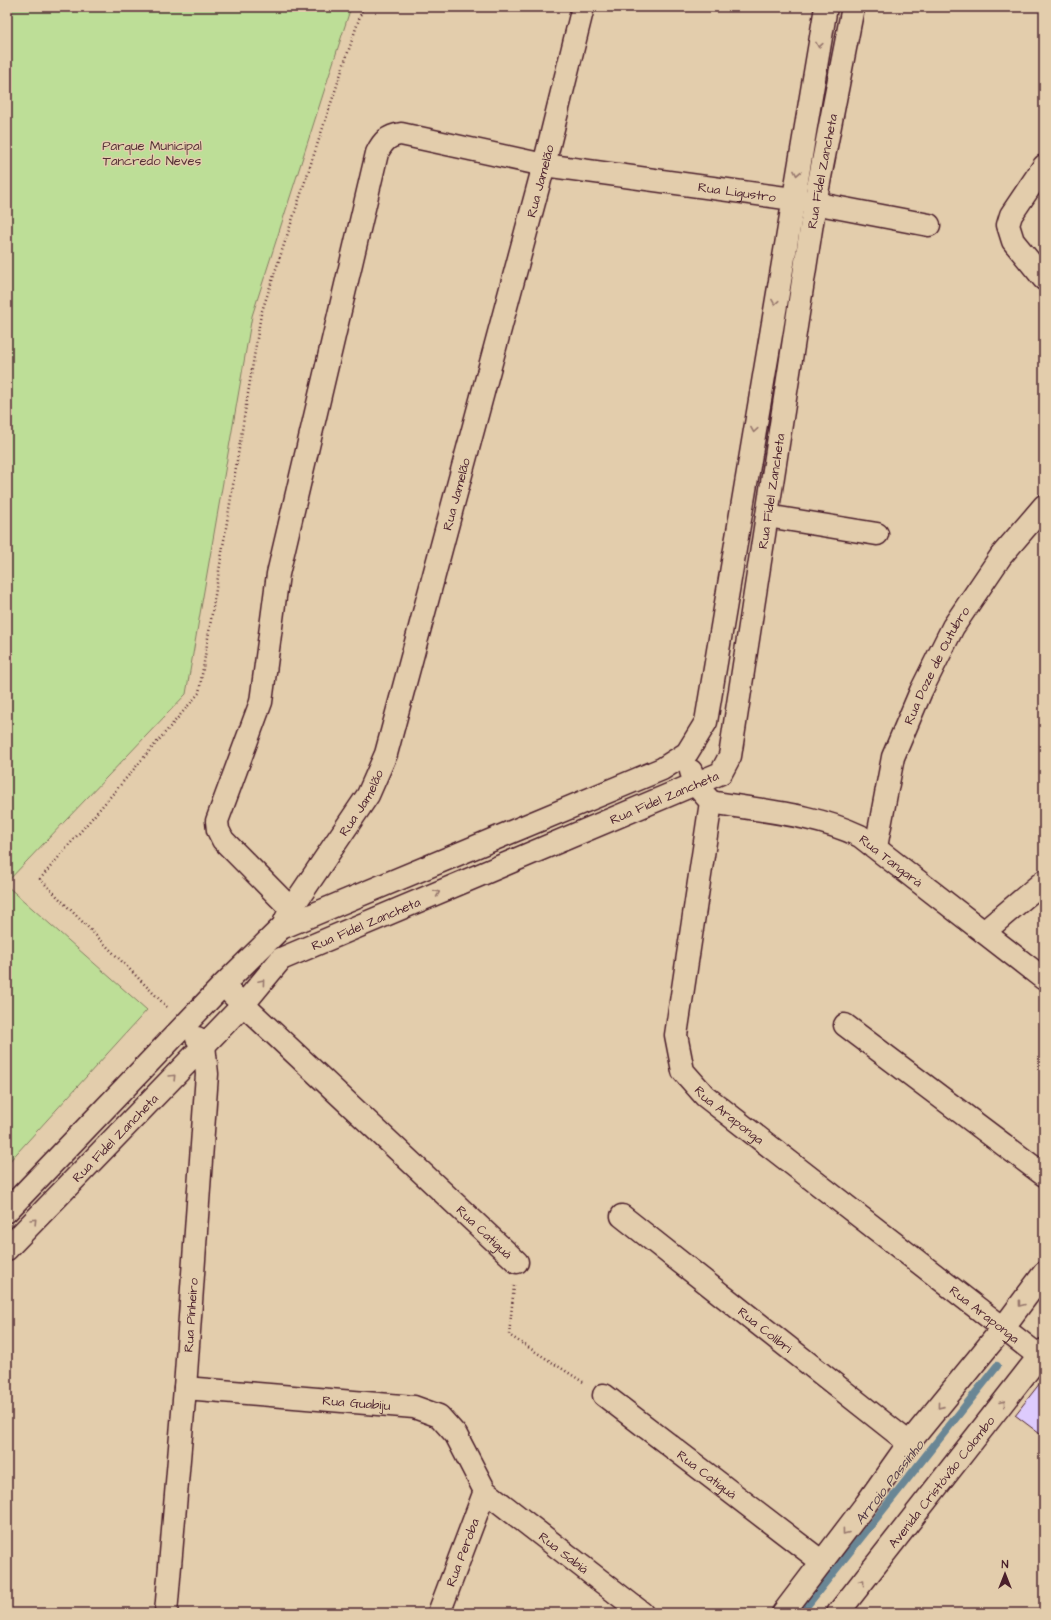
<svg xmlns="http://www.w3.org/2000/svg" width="1051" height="1620" font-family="'Architects Daughter',sans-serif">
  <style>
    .green { fill: #bdde97; stroke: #847e61 }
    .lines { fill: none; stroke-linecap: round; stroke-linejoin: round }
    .stream { stroke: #698695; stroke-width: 8 }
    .building { fill: #ddcbfd; stroke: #4a1f2b }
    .minor-casing { stroke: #4a1f2b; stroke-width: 25 }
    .path { stroke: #4a1f2b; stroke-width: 2.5; stroke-dasharray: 1 3; stroke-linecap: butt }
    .minor { stroke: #e3cdac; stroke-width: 22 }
    .oneway { stroke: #96766c }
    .labels { text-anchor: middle; stroke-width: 3; stroke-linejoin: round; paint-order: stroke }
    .park-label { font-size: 13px; fill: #563236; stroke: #e3cdac }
    .street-label { font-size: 13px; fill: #4a1f2b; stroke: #e3cdac }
    .water-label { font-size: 14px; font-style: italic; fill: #523945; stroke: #e3cdac }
  </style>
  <rect width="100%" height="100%" fill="#e3cdac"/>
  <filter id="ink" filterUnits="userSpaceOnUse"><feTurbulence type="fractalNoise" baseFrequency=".025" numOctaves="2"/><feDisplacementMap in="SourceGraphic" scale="8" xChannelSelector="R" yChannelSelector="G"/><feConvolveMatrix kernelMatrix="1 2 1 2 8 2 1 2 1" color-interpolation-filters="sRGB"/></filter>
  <g filter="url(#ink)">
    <path class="green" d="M7 7H351L252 316 186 694 7 882Z
      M7 886 147 1010 7 1164Z"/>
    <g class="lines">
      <path class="stream" d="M801 1613 997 1366"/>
    </g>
    <path class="building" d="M1044 1378V1437L1015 1415Z"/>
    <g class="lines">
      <defs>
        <g id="minor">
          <path d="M1044 166 1011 215 1008 225 1013 241 1044 279"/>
          <path d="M767 516 877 534"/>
          <path id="s1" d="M691 771 695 784 711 802 676 1035 683 1071 705 1096 1039 1356"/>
          <path id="s2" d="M711 802C761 811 814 814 860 836L1044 979"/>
          <path id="s3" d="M876 847 893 757 921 691 953 627 1001 556 1044 506"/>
          <path id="s4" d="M291 909 223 840 218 830 217 821 261 702 278 574 377 153C383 141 388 136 401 134L544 165 793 199 929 225"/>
          <path id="s5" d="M285 921 291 909 368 795 386 754 544 165 583 7"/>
          <path d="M984 932 1044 881"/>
          <path id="s6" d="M232 994 517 1262"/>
          <path d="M845 1025 1044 1175"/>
          <path d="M7 1211 223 985 281 928 662 769 687 753 706 722 826 7"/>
          <path id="s7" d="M622 1216 909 1443"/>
          <path id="s8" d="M7 1249 243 1005 281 959 721 773 730 756 815 203 853 7"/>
          <path id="s9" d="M185 1388 414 1407 439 1416 456 1435 485 1491 642 1613"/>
          <path id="s10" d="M604 1395 822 1562"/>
          <path id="s11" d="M166 1613 185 1388 207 1074 204 1045 197 1038"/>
          <path id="s12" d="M439 1613 485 1491"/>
          <path d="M783 1613 866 1504 909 1443 1003 1328 1044 1273"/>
          <path id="s13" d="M838 1613 1044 1350"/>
        </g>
      </defs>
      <use href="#minor" class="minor-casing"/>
      <path class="path" d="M167 1007 40 879 199 693 261 314 363 7
        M514 1286 509 1335 583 1382"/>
      <use href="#minor" class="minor"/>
    </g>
    <defs><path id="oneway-chevron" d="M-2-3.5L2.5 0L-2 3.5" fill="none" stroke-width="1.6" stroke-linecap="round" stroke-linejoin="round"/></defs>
    <g class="oneway">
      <use href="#oneway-chevron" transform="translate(819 45) rotate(100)"/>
      <use href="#oneway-chevron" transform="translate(797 173) rotate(100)"/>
      <use href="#oneway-chevron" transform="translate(775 302) rotate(99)"/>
      <use href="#oneway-chevron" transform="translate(754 430) rotate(99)"/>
      <use href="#oneway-chevron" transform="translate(437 893) rotate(-23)"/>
      <use href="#oneway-chevron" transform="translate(262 982) rotate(-50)"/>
      <use href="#oneway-chevron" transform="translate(173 1077) rotate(-46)"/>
      <use href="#oneway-chevron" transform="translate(34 1221) rotate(-46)"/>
      <use href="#oneway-chevron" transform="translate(1021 1304) rotate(127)"/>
      <use href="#oneway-chevron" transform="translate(1003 1403) rotate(-52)"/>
      <use href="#oneway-chevron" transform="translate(940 1406) rotate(129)"/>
      <use href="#oneway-chevron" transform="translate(845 1532) rotate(127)"/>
      <use href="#oneway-chevron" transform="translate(862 1582) rotate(-52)"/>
    </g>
  </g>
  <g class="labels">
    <g class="park-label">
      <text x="152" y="150">Parque Municipal<tspan x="152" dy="15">Tancredo Neves</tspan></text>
    </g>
    <g class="street-label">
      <text dy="5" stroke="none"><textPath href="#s8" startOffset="1488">Rua Fidel Zancheta</textPath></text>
      <text dy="5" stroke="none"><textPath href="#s5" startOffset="789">Rua Jamelão</textPath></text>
      <text dy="5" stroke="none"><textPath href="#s4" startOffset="1179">Rua Ligustro</textPath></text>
      <text dy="5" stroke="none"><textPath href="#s8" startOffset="1164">Rua Fidel Zancheta</textPath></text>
      <text dy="5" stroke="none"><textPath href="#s5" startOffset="465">Rua Jamelão</textPath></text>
      <text dy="5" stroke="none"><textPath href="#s3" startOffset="193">Rua Doze de Outubro</textPath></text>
      <text dy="5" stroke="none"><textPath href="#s8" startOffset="815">Rua Fidel Zancheta</textPath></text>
      <text dy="5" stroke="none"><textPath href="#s5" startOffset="141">Rua Jamelão</textPath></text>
      <text dy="5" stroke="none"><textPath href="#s2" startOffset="193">Rua Tangará</textPath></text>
      <text dy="5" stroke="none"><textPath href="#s8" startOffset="491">Rua Fidel Zancheta</textPath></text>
      <text dy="5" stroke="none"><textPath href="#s1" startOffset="374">Rua Araponga</textPath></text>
      <text dy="5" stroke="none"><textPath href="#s8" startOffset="155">Rua Fidel Zancheta</textPath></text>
      <text dy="5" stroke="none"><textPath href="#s6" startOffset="347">Rua Catiguá</textPath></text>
      <text dy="5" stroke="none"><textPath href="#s1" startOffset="698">Rua Araponga</textPath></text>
      <text dy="5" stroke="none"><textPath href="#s11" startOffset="299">Rua Pinheiro</textPath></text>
      <text dy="5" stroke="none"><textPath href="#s7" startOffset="183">Rua Colibri</textPath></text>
      <text dy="5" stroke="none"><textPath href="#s9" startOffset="172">Rua Guabiju</textPath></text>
      <text dy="5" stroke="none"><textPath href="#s10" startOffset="130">Rua Catiguá</textPath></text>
      <text dy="5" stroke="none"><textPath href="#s13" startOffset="167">Avenida Cristóvão Colombo</textPath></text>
      <text dy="5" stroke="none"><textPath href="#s12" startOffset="65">Rua Peroba</textPath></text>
      <text dy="5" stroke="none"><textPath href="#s9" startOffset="445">Rua Sabiá</textPath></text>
    </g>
    <g class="water-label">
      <text transform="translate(889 1482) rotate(-52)" y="5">Arroio Passinho</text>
    </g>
  </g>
  <rect width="1051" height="1620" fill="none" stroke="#e3cdac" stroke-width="24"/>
  <rect x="12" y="12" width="1027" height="1596" fill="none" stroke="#4a1f2b" stroke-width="1.5" filter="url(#ink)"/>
  <g transform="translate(1005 1574)" stroke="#e3cdac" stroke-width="3" paint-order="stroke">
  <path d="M0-3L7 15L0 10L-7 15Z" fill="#4a1f2b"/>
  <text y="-6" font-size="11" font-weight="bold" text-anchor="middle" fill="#4a1f2b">N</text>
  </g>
</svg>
